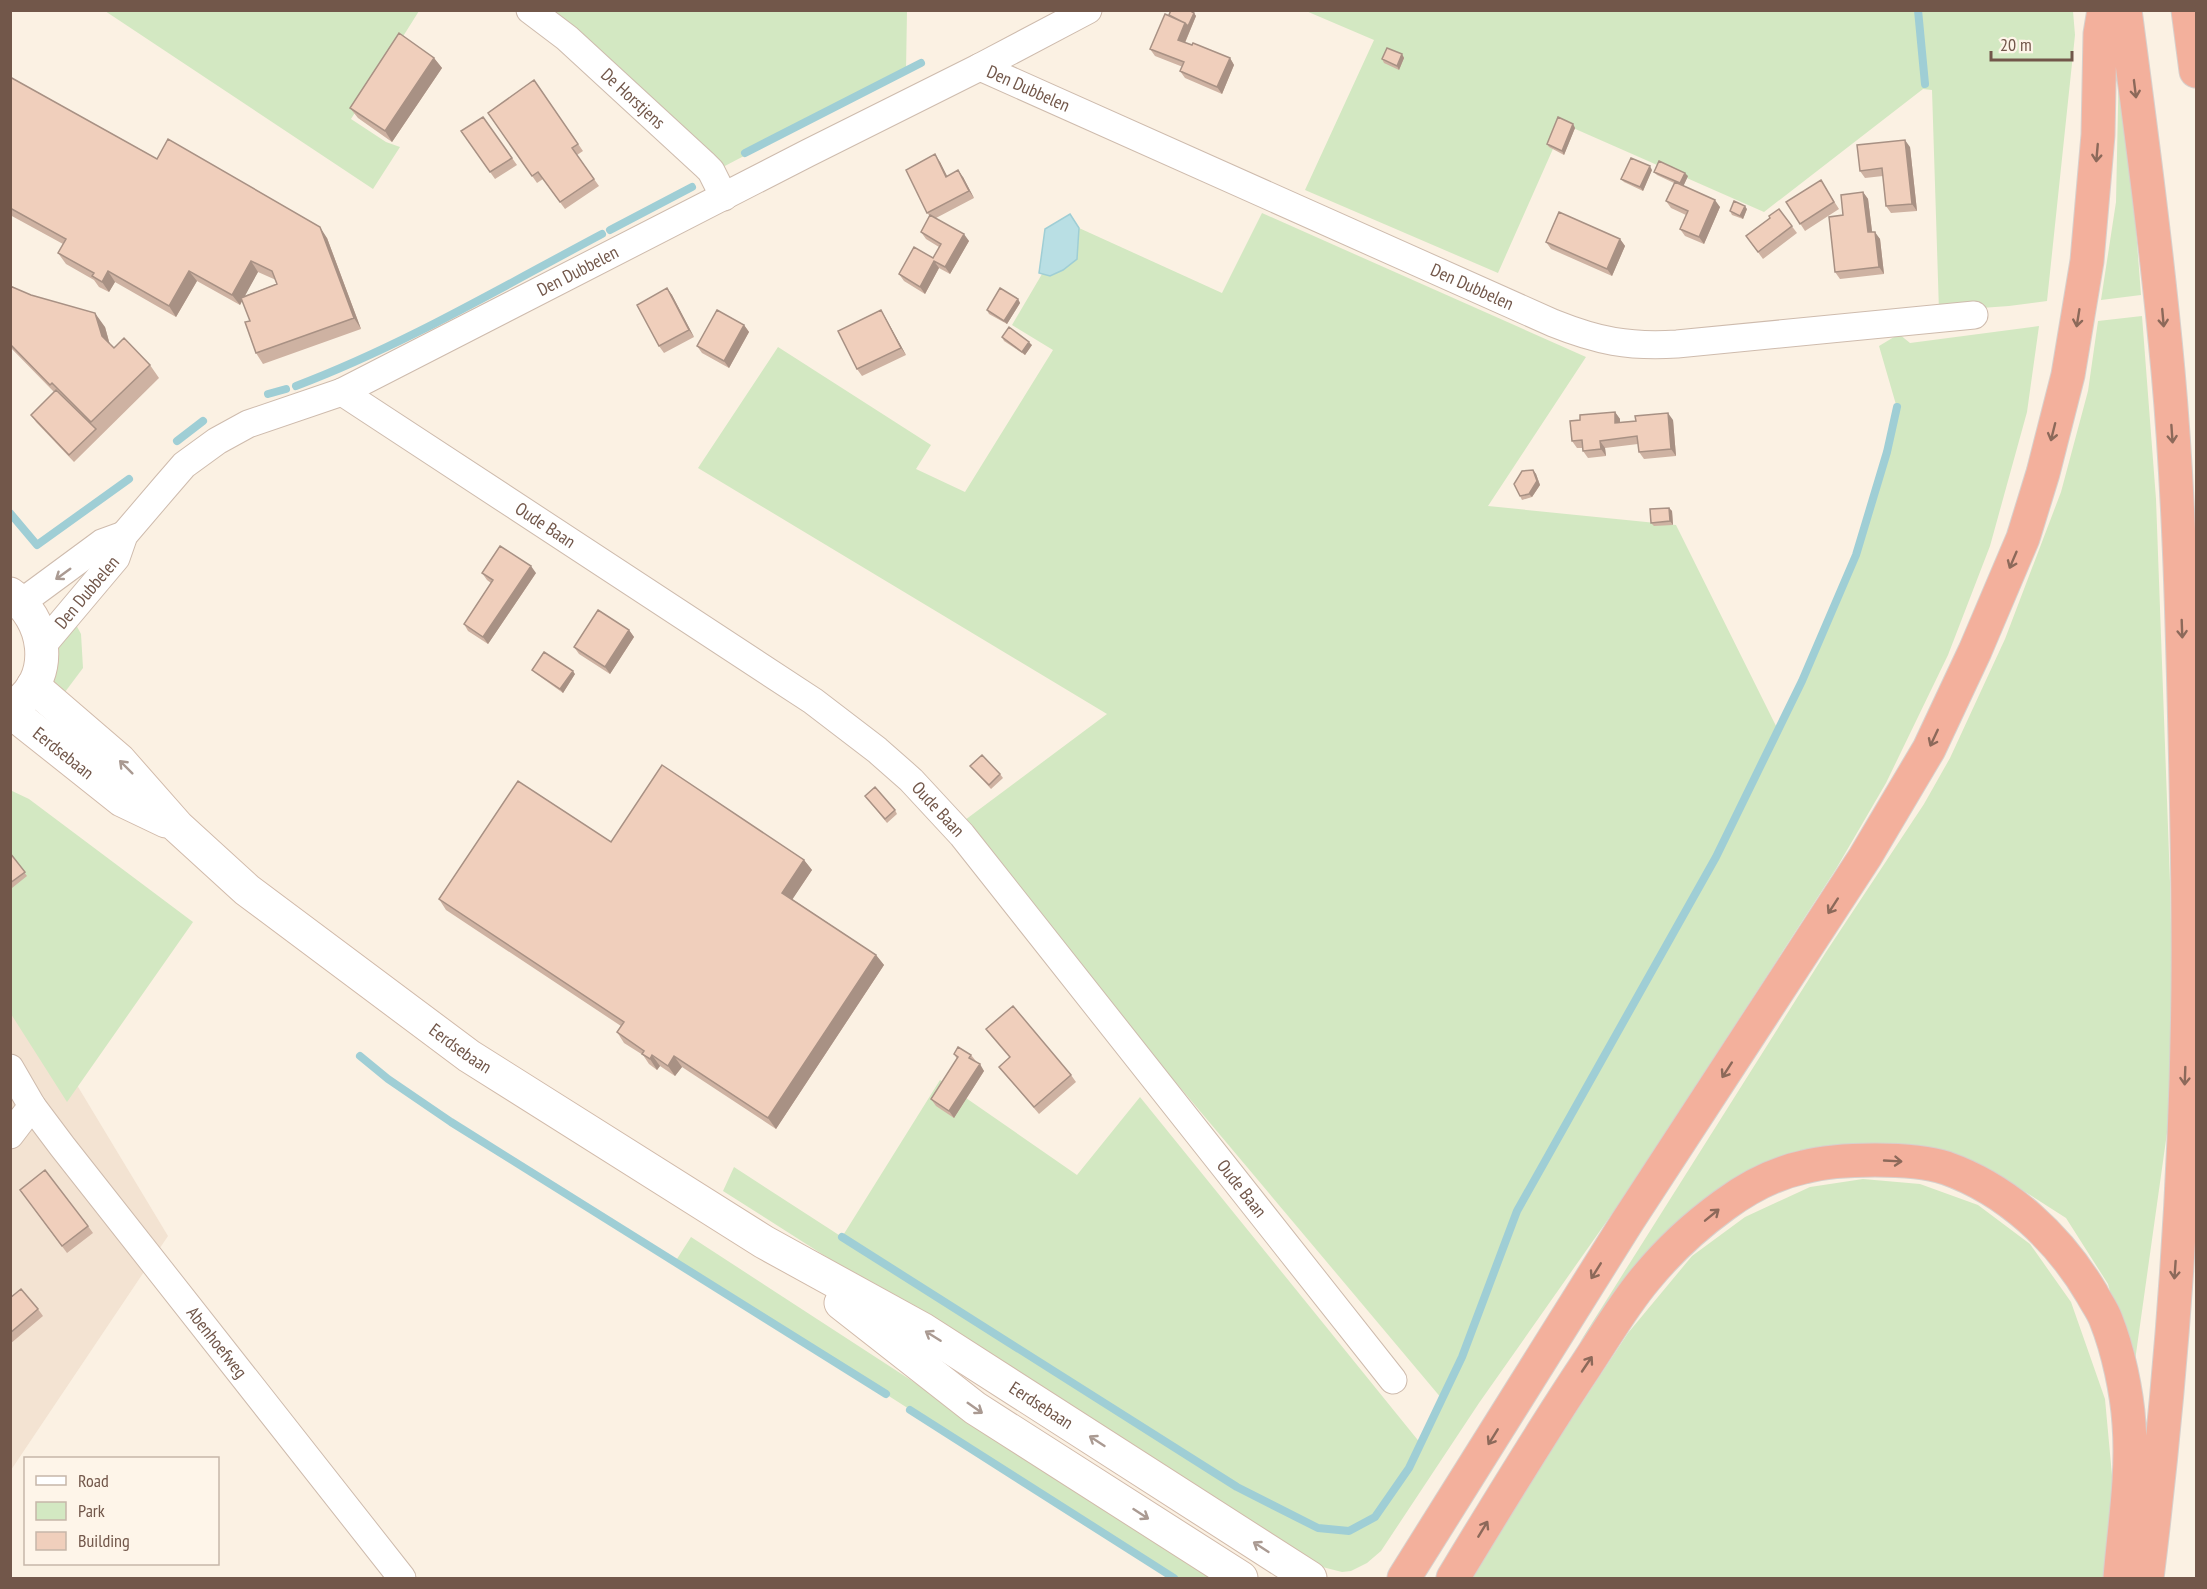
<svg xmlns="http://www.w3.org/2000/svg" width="2207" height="1589" font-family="'PT Sans Narrow',sans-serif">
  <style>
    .residential { fill: #f3e3d2 }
    .green { fill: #d3e8c2 }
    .water { fill: #b9dfe4; stroke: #9fced5; stroke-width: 1.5 }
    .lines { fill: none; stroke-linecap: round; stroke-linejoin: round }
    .stream { stroke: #9fced5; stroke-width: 8 }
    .minor-casing { stroke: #cebbad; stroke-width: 29 }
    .secondary-casing { stroke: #d1baaa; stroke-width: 35 }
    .motorway-casing { stroke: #d8d0cc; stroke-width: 35 }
    .minor { stroke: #fff; stroke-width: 27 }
    .secondary { stroke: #fff; stroke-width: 33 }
    .motorway { stroke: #f3b09c; stroke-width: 33 }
    .wall { fill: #ceb2a2; fill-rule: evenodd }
    .shaded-wall { fill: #a89184 }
    .building { fill: #f0cfbc; stroke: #a89184; stroke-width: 1.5 }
    .oneway { stroke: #8c695a }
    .oneway2 { stroke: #aa9a92 }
    .labels { text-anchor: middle; stroke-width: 4.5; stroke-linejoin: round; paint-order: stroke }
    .street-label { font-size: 18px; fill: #72574a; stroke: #fef5e9 }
  </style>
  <rect width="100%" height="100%" fill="#fbf1e3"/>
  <path class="residential" d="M10 931 57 1052 168 1236 11 1470Z"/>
  <path class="green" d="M105 11H419L351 119 386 142 400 147 373 189Z
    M547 11H907L906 71 721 168Z
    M1306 11H2073L2075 35 2047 301 2009 306 1939 311 1932 90 1923 89 1764 212 1564 124 1498 273 1305 190 1374 40Z
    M2119 60 2133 190 2141 295 2101 300 2116 202Z
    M1262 213 1586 357 1488 506 1676 525 1778 730 1823 637 1854 562 1880 479 1897 408 1879 346 1899 334 1910 343 2039 326 2027 412 1990 546 1948 655 1886 783 1836 869 1621 1201 1479 1403 1381 1551 1367 1563 1351 1571 1342 1572 1295 1560 1062 1407 723 1191 734 1167 842 1237 940 1080 1077 1175 1140 1097 1421 1444 1442 1399 1136 1035 965 820 1107 714 698 468 778 347 931 445 916 469 965 492 1053 350 1012 325 1042 274 1050 276 1077 259 1079 228 1222 293Z
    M2142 316 2156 499 2170 882 2174 1083 2133 1375 2108 1284 2066 1218 1994 1172 1856 1145 1791 1153 1736 1179 1644 1258 1580 1342 1826 952 1924 804 1950 758 2005 639 2061 492 2088 391 2098 321Z
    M74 621 81 634 83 668 62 696 49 678 54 651Z
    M10 790 29 799 193 922 67 1102 11 1014Z
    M1863 1179 1920 1184 1978 1205 2030 1244 2071 1302 2105 1399 2115 1508 2110 1578H1467L1628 1333 1692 1256 1745 1217 1810 1187Z
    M691 1237 1215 1578H1173L881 1391 675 1262Z"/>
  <path class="water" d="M1070 214 1079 228 1077 259 1063 270 1050 276 1039 273 1045 229Z"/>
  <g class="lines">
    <path class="stream" d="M1918 10 1925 84
      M745 153 921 63
      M610 230 692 187
      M296 386C402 346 502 287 602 234
      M268 394 286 389
      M177 441 203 421
      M10 513 37 545 129 479
      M360 1056 388 1079 451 1122 886 1394
      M842 1237 1237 1487 1318 1528 1349 1531 1375 1517 1409 1468 1462 1357 1517 1211 1716 857 1802 681 1856 555 1887 452 1897 407
      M910 1410 1174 1578"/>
    <defs>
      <g id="minor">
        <path id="s1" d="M530 10 567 38 705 165 711 171 724 197"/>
        <path d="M980 67 1088 10"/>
        <path id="s2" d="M342 392 813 701 877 750 911 780 962 835 1393 1380"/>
        <path d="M22 602 102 543 124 535"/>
        <path id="s3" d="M42 646 116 558 124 535 165 487 184 465 217 441 248 424 342 392 808 153 980 67 1553 323C1598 341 1628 347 1677 344L1974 315"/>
        <path id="s4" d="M10 1068 32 1106 62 1146 402 1578"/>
        <path d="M10 1135 32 1106"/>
      </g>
      <g id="secondary">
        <path d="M10 594C46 618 55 674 18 703"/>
        <path id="s5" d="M33 686 119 760 178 827 247 890 469 1056 764 1242 922 1329 1310 1578"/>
        <path id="s6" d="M10 711 122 800 166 821"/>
        <path d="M841 1303 975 1408 1241 1578"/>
      </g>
      <path id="motorway" d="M2125 10C2141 131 2157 251 2168 371 2179 492 2182 614 2185 735 2187 819 2189 903 2188 987 2186 1184 2171 1384 2147 1578
        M2188 10 2196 71
        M1404 1578 1627 1222 1865 857 1929 749 1975 651 2023 538 2043 473 2068 375 2087 261 2098 135 2100 34 2104 10
        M1453 1578C1496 1507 1539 1436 1585 1367 1605 1337 1623 1305 1646 1278 1668 1251 1695 1226 1724 1205 1747 1188 1776 1173 1804 1167 1838 1158 1912 1157 1946 1168 2008 1190 2059 1238 2092 1294 2096 1302 2103 1311 2106 1320 2118 1350 2127 1392 2129 1424 2133 1475 2124 1528 2120 1578"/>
    </defs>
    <use href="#minor" class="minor-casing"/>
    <use href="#secondary" class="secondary-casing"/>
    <use href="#motorway" class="motorway-casing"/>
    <use href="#minor" class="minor"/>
    <use href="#secondary" class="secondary"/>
    <use href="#motorway" class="motorway"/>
  </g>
  <path class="wall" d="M1194 13 1196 16 1185 43 1230 58 1234 65 1222 94 1185 78 1180 71 1183 67 1155 56 1150 49 1169 15Z
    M1402 54 1404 58 1399 70 1384 63 1382 59Z
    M434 58 442 68 392 142 358 118 350 108Z
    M10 77 157 159 327 238 361 329 263 364 256 353 250 321 242 300 240 305 197 281 176 317 115 282 109 292 99 287 94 280 66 264 58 253 63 244 10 215ZM258 272 276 280 277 284 244 296Z
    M534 80 583 151 577 155 599 186 565 209 543 179 537 183 488 113Z
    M483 117 517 165 495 179 461 131Z
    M1573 124 1575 128 1564 155 1549 147 1547 144Z
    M1910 147 1917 211 1891 213 1886 206 1883 176 1865 178 1860 171Z
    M940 162 947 176 963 177 974 198 936 218 969 241 950 274 939 268 925 294 904 281 899 274 933 258 939 247 926 239 921 232 930 216 927 213Z
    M1652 170 1643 191 1624 182 1621 179Z
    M1654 172 1688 176 1683 186 1720 207 1704 244 1685 236 1680 229 1686 215 1671 208 1666 201 1674 183 1657 175Z
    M1825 187 1839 209 1805 231 1786 202Z
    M1863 192 1868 199 1872 232 1880 239 1884 274 1840 279 1835 272 1843 215Z
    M1747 209 1743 219 1732 215 1730 211Z
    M1779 209 1797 233 1763 259 1746 236 1770 218Z
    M1620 239 1625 246 1612 276 1551 249 1546 242Z
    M10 286 105 327 110 345 114 348 150 365 159 378 74 462 36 422 31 415 54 392 10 347Z
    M667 288 672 295 694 337 664 353 659 346Z
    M1018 299 1020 303 1007 324 989 314 987 310Z
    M885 317 906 355 862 376 857 369Z
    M744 325 749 332 729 368 702 353 697 346Z
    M1002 337 1032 345 1025 355 1004 341Z
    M1615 412 1620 419V422L1673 420 1676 456 1644 459 1639 452 1638 444 1605 448 1606 456 1588 458 1583 451V448H1577L1572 441 1580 420Z
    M1533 470 1536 474 1540 485 1532 497 1522 500 1520 496Z
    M1669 508 1672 511 1673 525 1654 526 1651 523Z
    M482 573H536L488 644 468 631 464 624 491 583 487 580Z
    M629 630 634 637 610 674 579 654 574 647Z
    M532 670 575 674 563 693 535 673Z
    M970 766 1000 774 1003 778 991 789Z
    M865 796 895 810 897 814 887 823Z
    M611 842 804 860 812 870 792 899 876 955 884 965 776 1129 682 1067 675 1076 660 1066 657 1070 649 1064 643 1055 624 1043 617 1032 621 1026 446 910 439 899Z
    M10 853 27 876 12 888 10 886Z
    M986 1029 1071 1075 1076 1082 1039 1114 999 1067 1010 1057Z
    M954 1054 971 1055 984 1071 954 1118 936 1106 931 1099 957 1059Z
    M20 1190 88 1226 93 1233 67 1253Z
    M10 1298 38 1309 43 1316 10 1344Z"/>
  <path class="shaded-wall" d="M1194 13 1196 16 1183 47 1178 40 1185 23Z
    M1402 54 1404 58 1399 70 1397 66Z
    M434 58 442 68 392 142 385 131Z
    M1230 58 1234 65 1222 94 1217 87Z
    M1573 124 1575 128 1564 155 1562 151Z
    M1905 140 1910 147 1917 211 1912 204Z
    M935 154 940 162 951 184 946 177Z
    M1650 166 1652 170 1643 191 1640 187Z
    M958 170 963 177 974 198 969 191Z
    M1685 173 1688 176 1683 187 1680 183Z
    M1863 192 1868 199 1873 239 1868 232Z
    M1715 200 1720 207 1704 244 1699 237Z
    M1745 206 1747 209 1743 219 1740 216Z
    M320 227 327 238 361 329 354 318Z
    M1875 232 1880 239 1884 274 1879 267Z
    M964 234 969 241 950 274 945 267Z
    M1620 239 1625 246 1612 276 1607 269Z
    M251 261 258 272 240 305 232 295Z
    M934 261 939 268 925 294 920 287Z
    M108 271 115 282 109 292 102 282Z
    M189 271 197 281 176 317 169 306Z
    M667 288 672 295 694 337 689 330Z
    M1018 299 1020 303 1007 324 1004 321Z
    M881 310 885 317 906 355 901 348Z
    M95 313 105 327 111 349 102 336Z
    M744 325 749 332 729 368 724 361Z
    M1029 342 1032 345 1025 355 1022 352Z
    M1615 412 1620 419V430L1615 423Z
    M1668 413 1673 420 1676 456 1671 449Z
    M1600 441 1605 448 1606 456 1601 449Z
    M1533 470 1536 474 1540 485 1532 497 1529 494Z
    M1669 508 1672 511 1673 525 1670 521Z
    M531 566 536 573 488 644 483 637Z
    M629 630 634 637 610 674 605 667Z
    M573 671 575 674 563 693 560 689Z
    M804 860 812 870 790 903 782 893Z
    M876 955 884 965 776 1129 768 1118Z
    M652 1055 660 1066 657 1070 650 1059Z
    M674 1056 682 1067 675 1076 668 1066Z
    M980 1064 984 1071 954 1118 949 1111Z"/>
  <path class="building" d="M1171 10H1189L1194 13 1188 26 1185 23 1169 15Z
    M1165 14 1185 23 1178 40 1192 45 1193 43 1230 58 1217 87 1180 71 1184 62 1150 49Z
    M399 33 434 58 385 131 350 108Z
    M1387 48 1402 54 1397 66 1382 59Z
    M10 77 157 159 168 139 320 227 354 318 256 353 245 322 250 321 241 298 277 284 272 271 251 261 232 295 189 271 169 306 108 271 102 282 92 276 94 273 58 253 66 239 10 208Z
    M534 80 578 144 572 148 594 179 560 202 538 172 532 176 488 113Z
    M483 117 512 158 490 172 461 131Z
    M1558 117 1573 124 1562 151 1547 144Z
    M1905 140 1912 204 1886 206 1882 168 1860 171 1857 145Z
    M935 154 946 177 958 170 969 191 927 213 906 170Z
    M1631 158 1650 166 1640 187 1621 179Z
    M1659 161 1685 173 1680 183 1654 172Z
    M1821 180 1834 202 1800 224 1786 202Z
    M1675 182 1715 200 1699 237 1680 229 1688 211 1666 201Z
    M1863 192 1868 232H1875L1879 267 1835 272 1829 217 1843 215 1841 195Z
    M1734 201 1745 206 1740 216 1730 211Z
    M1779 209 1792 226 1758 252 1746 236 1770 218 1769 216Z
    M1559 212 1620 239 1607 269 1546 242Z
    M930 215 964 234 945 267 934 261 920 287 899 274 914 247 933 258 941 244 921 232Z
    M10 286 31 295 95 313 102 336 114 348 124 338 150 365 91 422 52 383 50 385 10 344Z
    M667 288 689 330 659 346 637 305Z
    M1000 288 1018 299 1004 321 987 310Z
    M717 310 744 325 724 361 697 346Z
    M881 310 901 348 857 369 838 331Z
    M1009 327 1029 342 1022 352 1002 337Z
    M56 390 96 429 69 455 31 415Z
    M1615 412V423L1636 421 1635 416 1668 413 1671 449 1639 452 1637 436 1600 441 1601 449 1583 451 1582 440 1572 441 1570 421 1580 420V415Z
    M1533 470 1537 481 1529 494 1520 496 1514 484 1522 471Z
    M1669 508 1670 521 1651 523 1650 509Z
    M500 546 531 566 483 637 464 624 493 580 482 573Z
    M598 610 629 630 605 667 574 647Z
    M544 652 573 671 560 689 532 670Z
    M982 755 1000 774 989 785 970 766Z
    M662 765 804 860 782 893 876 955 768 1118 674 1056 668 1066 652 1055 650 1059 642 1054 644 1051 617 1032 624 1022 439 899 518 781 611 842Z
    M875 787 895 810 885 819 865 796Z
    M10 853 25 872 10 883Z
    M1013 1006 1071 1075 1034 1107 999 1067 1010 1057 986 1029Z
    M958 1047 971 1055 969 1058 980 1064 949 1111 931 1099 958 1057 954 1054Z
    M45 1170 88 1226 62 1246 20 1190Z
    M21 1289 38 1309 10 1333V1298Z"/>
  <defs><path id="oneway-shaft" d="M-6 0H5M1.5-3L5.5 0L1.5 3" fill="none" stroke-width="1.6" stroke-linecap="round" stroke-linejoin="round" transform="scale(1.5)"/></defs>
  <g class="oneway">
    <use href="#oneway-shaft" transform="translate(2135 89) rotate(83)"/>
    <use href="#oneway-shaft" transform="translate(2097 153) rotate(95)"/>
    <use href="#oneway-shaft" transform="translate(2078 318) rotate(99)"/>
    <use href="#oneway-shaft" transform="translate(2163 318) rotate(85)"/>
    <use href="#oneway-shaft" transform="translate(2053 432) rotate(104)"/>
    <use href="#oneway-shaft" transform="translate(2172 434) rotate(86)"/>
    <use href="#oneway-shaft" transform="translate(2013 560) rotate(113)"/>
    <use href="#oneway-shaft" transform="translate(2182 629) rotate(88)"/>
    <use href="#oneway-shaft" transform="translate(1934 738) rotate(115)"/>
    <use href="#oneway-shaft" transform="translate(1833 906) rotate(123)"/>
    <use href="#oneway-shaft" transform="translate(1727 1070) rotate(123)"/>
    <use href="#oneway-shaft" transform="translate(2185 1076) rotate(92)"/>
    <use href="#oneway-shaft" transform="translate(1893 1161) rotate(3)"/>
    <use href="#oneway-shaft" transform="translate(1712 1215) rotate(-39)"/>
    <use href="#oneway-shaft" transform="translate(2175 1270) rotate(94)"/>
    <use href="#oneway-shaft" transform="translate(1596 1271) rotate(122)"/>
    <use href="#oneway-shaft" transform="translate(1587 1364) rotate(-56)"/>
    <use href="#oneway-shaft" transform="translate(1493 1437) rotate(122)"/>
    <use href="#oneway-shaft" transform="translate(1483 1529) rotate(-59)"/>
  </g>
  <g class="oneway2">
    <use href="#oneway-shaft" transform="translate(63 574) rotate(144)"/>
    <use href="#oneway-shaft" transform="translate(126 767) rotate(-135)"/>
    <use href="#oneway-shaft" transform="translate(933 1336) rotate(-148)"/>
    <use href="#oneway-shaft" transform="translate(975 1408) rotate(35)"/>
    <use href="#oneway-shaft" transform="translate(1097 1441) rotate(-147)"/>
    <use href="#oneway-shaft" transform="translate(1141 1514) rotate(33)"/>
    <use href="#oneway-shaft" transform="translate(1261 1547) rotate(-147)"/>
  </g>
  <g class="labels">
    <g class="street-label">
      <text dy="6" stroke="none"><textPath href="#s3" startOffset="1176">Den Dubbelen</textPath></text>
      <text dy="6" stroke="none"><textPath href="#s1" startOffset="136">De Horstjens</textPath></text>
      <text dy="6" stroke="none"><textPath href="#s3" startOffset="672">Den Dubbelen</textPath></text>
      <text dy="6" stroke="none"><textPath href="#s3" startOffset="1662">Den Dubbelen</textPath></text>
      <text dy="6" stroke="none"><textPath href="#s2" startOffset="243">Oude Baan</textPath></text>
      <text dy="6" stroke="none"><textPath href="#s3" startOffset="70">Den Dubbelen</textPath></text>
      <text dy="6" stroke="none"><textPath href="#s6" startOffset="68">Eerdsebaan</textPath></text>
      <text dy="6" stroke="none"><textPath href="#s2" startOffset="729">Oude Baan</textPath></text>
      <text dy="6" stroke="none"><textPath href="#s5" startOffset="562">Eerdsebaan</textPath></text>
      <text dy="6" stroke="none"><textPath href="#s2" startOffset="1215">Oude Baan</textPath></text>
      <text dy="6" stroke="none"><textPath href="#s4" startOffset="344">Abenhoefweg</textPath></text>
      <text dy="6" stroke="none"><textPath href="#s5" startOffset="1244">Eerdsebaan</textPath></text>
    </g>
  </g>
  <rect width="2207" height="1589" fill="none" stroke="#72574a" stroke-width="24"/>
  <rect x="24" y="1457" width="195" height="108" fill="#fef5e9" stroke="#c6b6a9" stroke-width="1.5"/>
  <rect x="36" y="1476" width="30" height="9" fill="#ffffff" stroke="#c6b6a9" stroke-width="1.5"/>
  <text x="78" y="1487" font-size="18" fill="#72574a">Road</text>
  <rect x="36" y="1502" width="30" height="18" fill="#d3e8c2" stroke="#c6b6a9" stroke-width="1.5"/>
  <text x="78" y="1517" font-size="18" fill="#72574a">Park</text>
  <rect x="36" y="1532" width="30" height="18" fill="#f0cfbc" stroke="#c6b6a9" stroke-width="1.5"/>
  <text x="78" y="1547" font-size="18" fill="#72574a">Building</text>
  <path d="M1991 51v9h81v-9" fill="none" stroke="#72574a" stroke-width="3"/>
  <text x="2000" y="51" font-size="18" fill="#72574a" stroke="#fef5e9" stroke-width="4.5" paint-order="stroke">20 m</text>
</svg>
